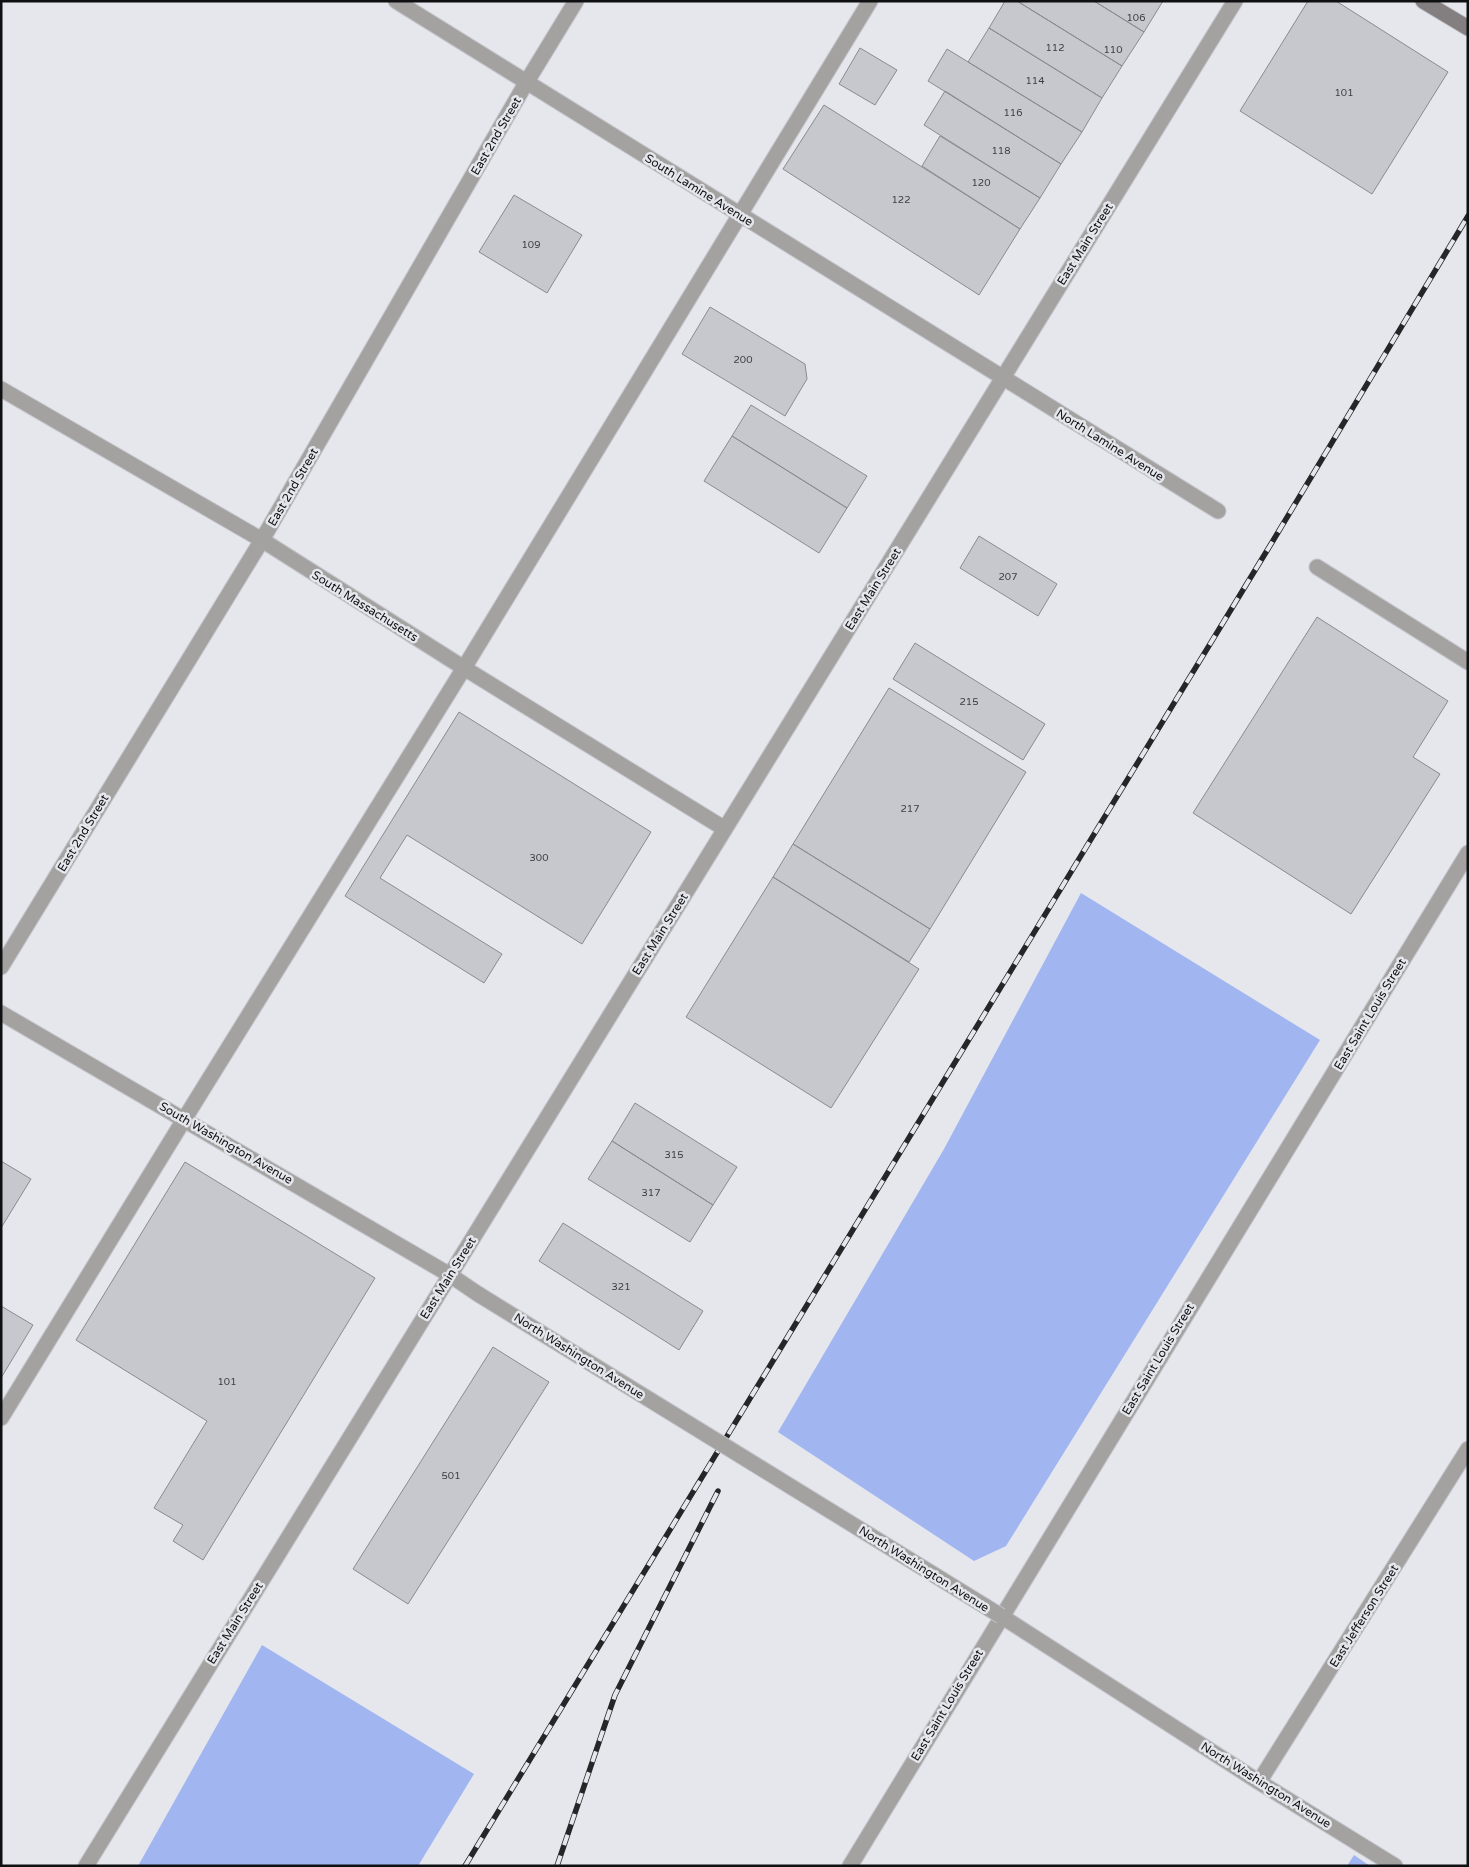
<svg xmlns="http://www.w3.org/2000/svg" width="1469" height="1867" font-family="'Varela Round',sans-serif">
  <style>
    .green { fill: #a1b5f1 }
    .building { fill: #c6c8ce; stroke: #898b91 }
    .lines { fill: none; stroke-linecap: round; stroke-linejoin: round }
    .lane-casing { stroke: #c3c5ca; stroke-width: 17 }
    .street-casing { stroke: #c3c5ca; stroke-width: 17 }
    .secondary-casing { stroke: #c3c5ca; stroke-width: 17 }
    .lane { stroke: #a4a1a1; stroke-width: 15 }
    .street { stroke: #a4a1a1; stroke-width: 15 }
    .secondary { stroke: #837e7f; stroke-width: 15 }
    .rail-casing { stroke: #252628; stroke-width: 5.5 }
    .rail { stroke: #e5e7ed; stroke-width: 4; stroke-dasharray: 11; stroke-linecap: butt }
    .street-bridge-casing { stroke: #c3c5ca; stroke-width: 17; stroke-linecap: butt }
    .street-bridge { stroke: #a4a1a1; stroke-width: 15 }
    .labels { text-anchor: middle; stroke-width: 5; stroke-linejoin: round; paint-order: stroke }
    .number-label { font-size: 10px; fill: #3d3e41 }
    .street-label { font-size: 12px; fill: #0f1012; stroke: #e5e7ed }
  </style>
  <rect width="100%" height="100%" fill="#e5e7ed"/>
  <path class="green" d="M1081 893 1320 1040 1006 1546 974 1561 778 1432 944 1149Z
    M262 1645 474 1774 418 1866H138Z
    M1354 1855 1370 1866H1371H1347Z"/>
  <path class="building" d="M1005 1H1017L1122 66 1102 98 989 28Z
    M1017 1H1094L1144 32 1122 66Z
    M1094 1H1163L1144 32Z
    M1308 1H1336L1448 72 1372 194 1240 111Z
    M989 28 1102 98 1082 132 968 62Z
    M860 48 897 70 875 105 839 84Z
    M947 49 1082 132 1061 164 928 81Z
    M945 91 1061 164 1040 198 924 125Z
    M824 105 1020 229 979 295 783 169Z
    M940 136 1040 198 1020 229 922 166Z
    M514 195 582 235 547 293 479 252Z
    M710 307 805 364 807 379 785 416 682 354Z
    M751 405 867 476 847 508 732 436Z
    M732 436 847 508 819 553 704 481Z
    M979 536 1057 584 1038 616 960 568Z
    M1317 617 1448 701 1413 757 1440 774 1351 914 1193 813Z
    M915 643 1045 724 1023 760 893 679Z
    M889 688 1026 772 930 929 793 844Z
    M459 712 651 832 582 944 407 835 380 878 502 954 484 983 345 896Z
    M793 844 930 929 909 962 773 877Z
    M773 877 919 969 831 1108 686 1017Z
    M635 1103 737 1167 713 1205 612 1141Z
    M612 1141 713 1205 690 1242 588 1179Z
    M1 1161 31 1179 1 1228Z
    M185 1162 375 1278 203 1560 173 1541 183 1525 154 1508 207 1421 76 1340Z
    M563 1223 703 1311 679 1350 539 1261Z
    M1 1306 33 1325 1 1378Z
    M493 1347 549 1382 408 1604 353 1569Z"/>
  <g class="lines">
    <defs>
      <path id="lane" d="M1 1418 185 1118 464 668 870 1"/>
      <path id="street" d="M396 1 1218 511
        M1 389 262 540 464 668 725 829
        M1317 567 1468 662
        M1 967 262 540 526 83 576 1
        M1 1013 450 1275 478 1294
        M1001 1616 1259 1782 1395 1866
        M1259 1782 1468 1449
        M86 1866 1235 1
        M850 1866 1468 853"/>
      <path id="secondary" d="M1423 1 1468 28"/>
    </defs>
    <use href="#lane" class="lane-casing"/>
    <use href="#street" class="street-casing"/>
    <use href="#secondary" class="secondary-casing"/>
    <use href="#lane" class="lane"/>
    <use href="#street" class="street"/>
    <use href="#secondary" class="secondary"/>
    <defs>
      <path id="rail" d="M465 1866 1271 544 1468 216
        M557 1866 615 1695 718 1491"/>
    </defs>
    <use href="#rail" class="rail-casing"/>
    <use href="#rail" class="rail"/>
    <defs>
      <path id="street-bridge" d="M478 1294 1001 1616"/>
    </defs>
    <use href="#street-bridge" class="street-bridge-casing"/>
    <use href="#street-bridge" class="street-bridge"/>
  </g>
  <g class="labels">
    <g class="number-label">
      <text x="1136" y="21">106</text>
      <text x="1055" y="51">112</text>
      <text x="1113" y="53">110</text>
      <text x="1035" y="84">114</text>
      <text x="1344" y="96">101</text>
      <text x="1013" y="116">116</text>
      <text x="1001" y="154">118</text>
      <text x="981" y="186">120</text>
      <text x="901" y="203">122</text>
      <text x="531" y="248">109</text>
      <text x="743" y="363">200</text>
      <text x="1008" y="580">207</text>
      <text x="969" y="705">215</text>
      <text x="910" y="812">217</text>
      <text x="539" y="861">300</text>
      <text x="674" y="1158">315</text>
      <text x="651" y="1196">317</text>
      <text x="621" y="1290">321</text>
      <text x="227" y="1385">101</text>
      <text x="451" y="1479">501</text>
    </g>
    <g class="street-label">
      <text transform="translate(496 136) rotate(-60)" y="4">East 2nd Street</text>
      <text transform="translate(699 190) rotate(32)" y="4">South Lamine Avenue</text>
      <text transform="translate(1085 244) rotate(-58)" y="4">East Main Street</text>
      <text transform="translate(1110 445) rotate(32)" y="4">North Lamine Avenue</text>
      <text transform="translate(293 487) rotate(-60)" y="4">East 2nd Street</text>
      <text transform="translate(873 589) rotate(-58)" y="4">East Main Street</text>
      <text transform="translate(365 606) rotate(32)" y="4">South Massachusetts</text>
      <text transform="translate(83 833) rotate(-59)" y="4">East 2nd Street</text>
      <text transform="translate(660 934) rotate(-58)" y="4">East Main Street</text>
      <text transform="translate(1370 1014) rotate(-59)" y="4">East Saint Louis Street</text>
      <text transform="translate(226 1143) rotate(30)" y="4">South Washington Avenue</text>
      <text transform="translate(448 1278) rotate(-58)" y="4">East Main Street</text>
      <text transform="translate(579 1356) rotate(32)" y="4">North Washington Avenue</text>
      <text transform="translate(1158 1359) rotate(-59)" y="4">East Saint Louis Street</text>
      <text transform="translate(924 1569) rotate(32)" y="4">North Washington Avenue</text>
      <text transform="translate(1364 1616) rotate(-58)" y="4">East Jefferson Street</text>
      <text transform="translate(235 1623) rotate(-58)" y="4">East Main Street</text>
      <text transform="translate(947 1705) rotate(-59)" y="4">East Saint Louis Street</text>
      <text transform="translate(1266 1785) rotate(32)" y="4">North Washington Avenue</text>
    </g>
  </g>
  <rect width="1469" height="1867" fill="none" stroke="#0f1012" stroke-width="5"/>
</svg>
